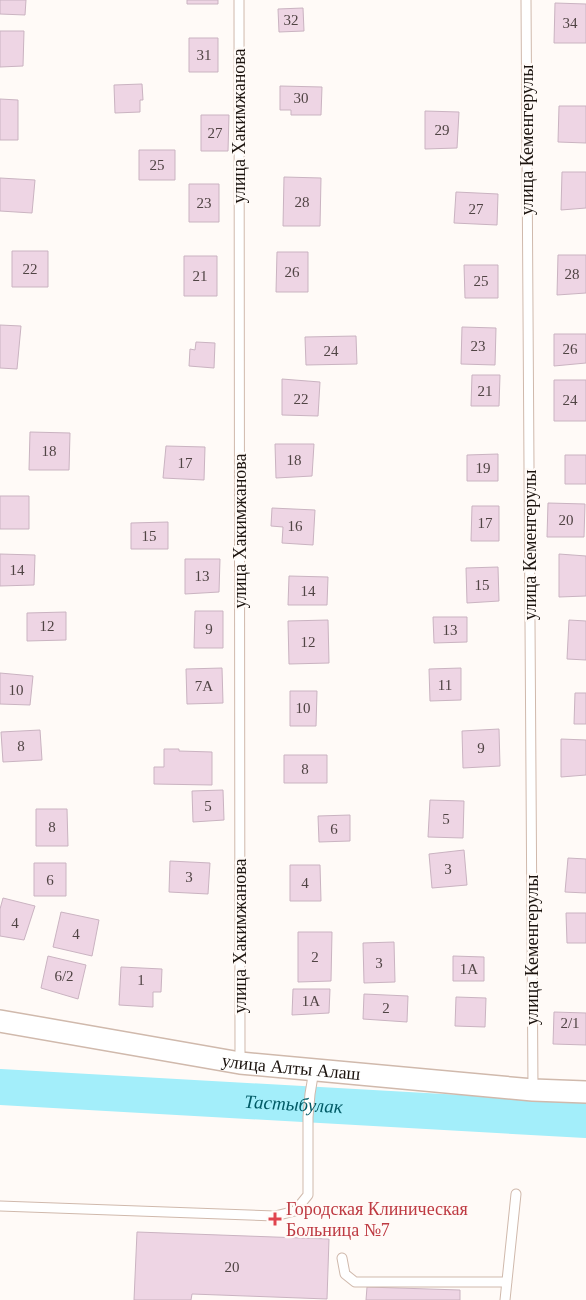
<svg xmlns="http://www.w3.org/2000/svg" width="586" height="1300" font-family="Georgia,serif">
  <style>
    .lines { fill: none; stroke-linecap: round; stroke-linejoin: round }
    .river { stroke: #a3eefa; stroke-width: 36 }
    .building { fill: #eed5e4; stroke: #cab3c1 }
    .service-casing { stroke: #d0b9ac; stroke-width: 11 }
    .tertiary-casing { stroke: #d0b9ac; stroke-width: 24 }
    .service { stroke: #fff; stroke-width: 9 }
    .tertiary { stroke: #fff; stroke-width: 21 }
    .health-dot { fill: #e0444e; stroke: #fffaf7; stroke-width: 2 }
    .labels { text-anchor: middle; stroke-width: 4.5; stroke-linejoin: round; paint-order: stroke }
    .number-label { font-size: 15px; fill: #504444 }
    .street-label { font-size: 18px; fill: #1b130e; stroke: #fffaf7 }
    .health-label { font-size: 18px; fill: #be3a42; stroke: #fffaf7; text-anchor: start }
    .water-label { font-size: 19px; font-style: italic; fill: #005a65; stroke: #fffaf7 }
  </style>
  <rect width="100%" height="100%" fill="#fffaf7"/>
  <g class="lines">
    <path class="river" id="s1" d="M0 1087 586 1120"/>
  </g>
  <path class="building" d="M0 0H26L25 15 0 14Z
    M187 0H218V4H187Z
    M555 3 586 4V43H554Z
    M303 8 304 31 279 32 278 9Z
    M0 31H24L23 66 0 67Z
    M189 38H218V72H189Z
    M142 84 143 100H140V112L115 113 114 85Z
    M280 86 322 87 321 115H291V110H280Z
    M0 99 18 100V140H0Z
    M559 106H586V143L558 142Z
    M425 111 459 112 457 148 425 149Z
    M201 115H229L228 151H201Z
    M139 150H175V180H139Z
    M562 172H586V208L561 210Z
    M284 177 321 178 320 226H283Z
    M0 178 35 180 32 213 0 211Z
    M189 184H219V222H189Z
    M456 192 498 194 497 225 454 223Z
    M12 251H48V287H12Z
    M277 252H308V292H276Z
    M558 255H586V293L557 295Z
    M184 256H217V296H184Z
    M464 265H498V298H465Z
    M0 325 21 326 17 369 0 368Z
    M462 327 496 328 495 365 461 364Z
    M554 334H586V363L554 366Z
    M356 336 357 364 306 365 305 337Z
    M196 342 215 343 214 368 189 366 190 349 195 350Z
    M472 375H500L499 406H471Z
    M282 379 320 382 318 416 282 415Z
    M554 380H586V421H554Z
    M30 432 70 433 69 470H29Z
    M275 444H314L312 476 276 478Z
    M166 446 205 447 204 480 163 478Z
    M498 454V481H467V455Z
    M565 455H586V484H565Z
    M0 496H29V529H0Z
    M548 503 585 504 584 537H547Z
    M472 506H499V541H471Z
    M272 508 315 510 313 545 282 543 283 527 271 526Z
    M168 522V549H131V523Z
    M0 554 35 555 34 585 0 586Z
    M559 554 586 556V596L559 597Z
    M185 559H220L219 592 185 594Z
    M498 567 499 601 467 603 466 568Z
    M289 576 328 577 327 605H288Z
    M195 611H223V648H194Z
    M66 612V640L27 641V613Z
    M433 617H467V642L434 643Z
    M328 620 329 663 289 664 288 621Z
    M569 620 586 621V660L567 659Z
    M222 668 223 703 187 704 186 669Z
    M461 668V700L430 701 429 669Z
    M0 673 33 676 30 705 0 704Z
    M290 691H317L316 726H290Z
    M575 693H586V724H574Z
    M499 729 500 766 463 768 462 731Z
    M40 730 42 760 3 762 1 732Z
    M561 739 586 740V775L561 777Z
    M164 749H179V751L212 752V785L154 784V767H164Z
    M284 755H327V783H284Z
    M223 790 224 820 193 822 192 791Z
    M430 800 464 801 463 838 428 837Z
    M36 809H67L68 846H36Z
    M350 815V841L319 842 318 816Z
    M464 850 467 885 432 888 429 854Z
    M568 858 586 859V893L565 892Z
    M170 861 210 863 208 894 169 892Z
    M34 863H66V896H34Z
    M290 865H320L321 901H290Z
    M3 898 35 906 24 940 0 936V909Z
    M61 912 99 920 92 956 53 947Z
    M566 913H586V943H567Z
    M298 932H332L331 981 298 982Z
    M394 942 395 982 364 983 363 943Z
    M48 956 86 965 78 999 41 988Z
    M453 956 484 957V981H453Z
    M121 967 162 969 161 992H153V1007L119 1005Z
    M293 989H330L329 1013 292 1015Z
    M364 994 408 996 407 1022 363 1019Z
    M456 997 486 998 485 1027 455 1026Z
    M554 1012 586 1013V1045L553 1044Z
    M137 1232 329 1239 327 1299 192 1294 191 1300H134Z
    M367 1287 460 1290V1300H366Z"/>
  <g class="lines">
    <defs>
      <path id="service" d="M239 0 240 1063
        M526 0 533 1089
        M0 1206 275 1216 295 1211 308 1195V1117L310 1094 314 1070
        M342 1258 345 1274 355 1282H507
        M505 1300 516 1194"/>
      <g id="tertiary">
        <path id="s2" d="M0 1021 240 1063 533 1090 586 1092"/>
      </g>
    </defs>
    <use href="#service" class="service-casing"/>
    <use href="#tertiary" class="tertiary-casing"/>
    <use href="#service" class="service"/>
    <use href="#tertiary" class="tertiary"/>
  </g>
  <path class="health-dot" d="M272.5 1211.5h5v5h5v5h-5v5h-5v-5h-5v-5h5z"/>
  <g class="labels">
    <g class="number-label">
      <text x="291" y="25">32</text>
      <text x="570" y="28">34</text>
      <text x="204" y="60">31</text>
      <text x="301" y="103">30</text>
      <text x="442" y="135">29</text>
      <text x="215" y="138">27</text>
      <text x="157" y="170">25</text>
      <text x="302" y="207">28</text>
      <text x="204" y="208">23</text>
      <text x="476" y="214">27</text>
      <text x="30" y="274">22</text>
      <text x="292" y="277">26</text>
      <text x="572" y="279">28</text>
      <text x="200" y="281">21</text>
      <text x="481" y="286">25</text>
      <text x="478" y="351">23</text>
      <text x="570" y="354">26</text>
      <text x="331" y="356">24</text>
      <text x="485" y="396">21</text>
      <text x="301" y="404">22</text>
      <text x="570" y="405">24</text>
      <text x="49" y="456">18</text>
      <text x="294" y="465">18</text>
      <text x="185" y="468">17</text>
      <text x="483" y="473">19</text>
      <text x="566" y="525">20</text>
      <text x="485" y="528">17</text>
      <text x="295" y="531">16</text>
      <text x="149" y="541">15</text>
      <text x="17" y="575">14</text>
      <text x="202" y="581">13</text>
      <text x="482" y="590">15</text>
      <text x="308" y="596">14</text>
      <text x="47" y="631">12</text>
      <text x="209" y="634">9</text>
      <text x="450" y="635">13</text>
      <text x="308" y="647">12</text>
      <text x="445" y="690">11</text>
      <text x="204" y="691">7А</text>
      <text x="16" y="695">10</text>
      <text x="303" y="713">10</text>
      <text x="21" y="751">8</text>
      <text x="481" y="753">9</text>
      <text x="305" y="774">8</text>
      <text x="208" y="811">5</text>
      <text x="446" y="824">5</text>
      <text x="52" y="832">8</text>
      <text x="334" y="834">6</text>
      <text x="448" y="874">3</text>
      <text x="189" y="882">3</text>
      <text x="50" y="885">6</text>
      <text x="305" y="888">4</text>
      <text x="15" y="928">4</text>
      <text x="76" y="939">4</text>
      <text x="315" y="962">2</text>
      <text x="379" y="968">3</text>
      <text x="469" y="974">1А</text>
      <text x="64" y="981">6/2</text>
      <text x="141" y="985">1</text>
      <text x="311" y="1006">1А</text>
      <text x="386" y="1013">2</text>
      <text x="570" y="1028">2/1</text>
      <text x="232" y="1272">20</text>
    </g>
    <g class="street-label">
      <text transform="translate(239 126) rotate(-90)" y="6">улица Хакимжанова</text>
      <text transform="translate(527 140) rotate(-90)" y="6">улица Кеменгерулы</text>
      <text transform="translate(240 531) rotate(-90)" y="6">улица Хакимжанова</text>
      <text transform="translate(530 545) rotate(-90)" y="6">улица Кеменгерулы</text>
      <text transform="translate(240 936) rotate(-90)" y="6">улица Хакимжанова</text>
      <text transform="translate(532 950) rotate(-90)" y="6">улица Кеменгерулы</text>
      <text dy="6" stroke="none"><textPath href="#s2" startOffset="295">улица Алты Алаш</textPath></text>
    </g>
    <g class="health-label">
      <text x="286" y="1215">Городская Клиническая<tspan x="286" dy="21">Больница №7</tspan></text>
    </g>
    <g class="water-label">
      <text dy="7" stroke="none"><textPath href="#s1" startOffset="294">Тастыбулак</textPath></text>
    </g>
  </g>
</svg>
